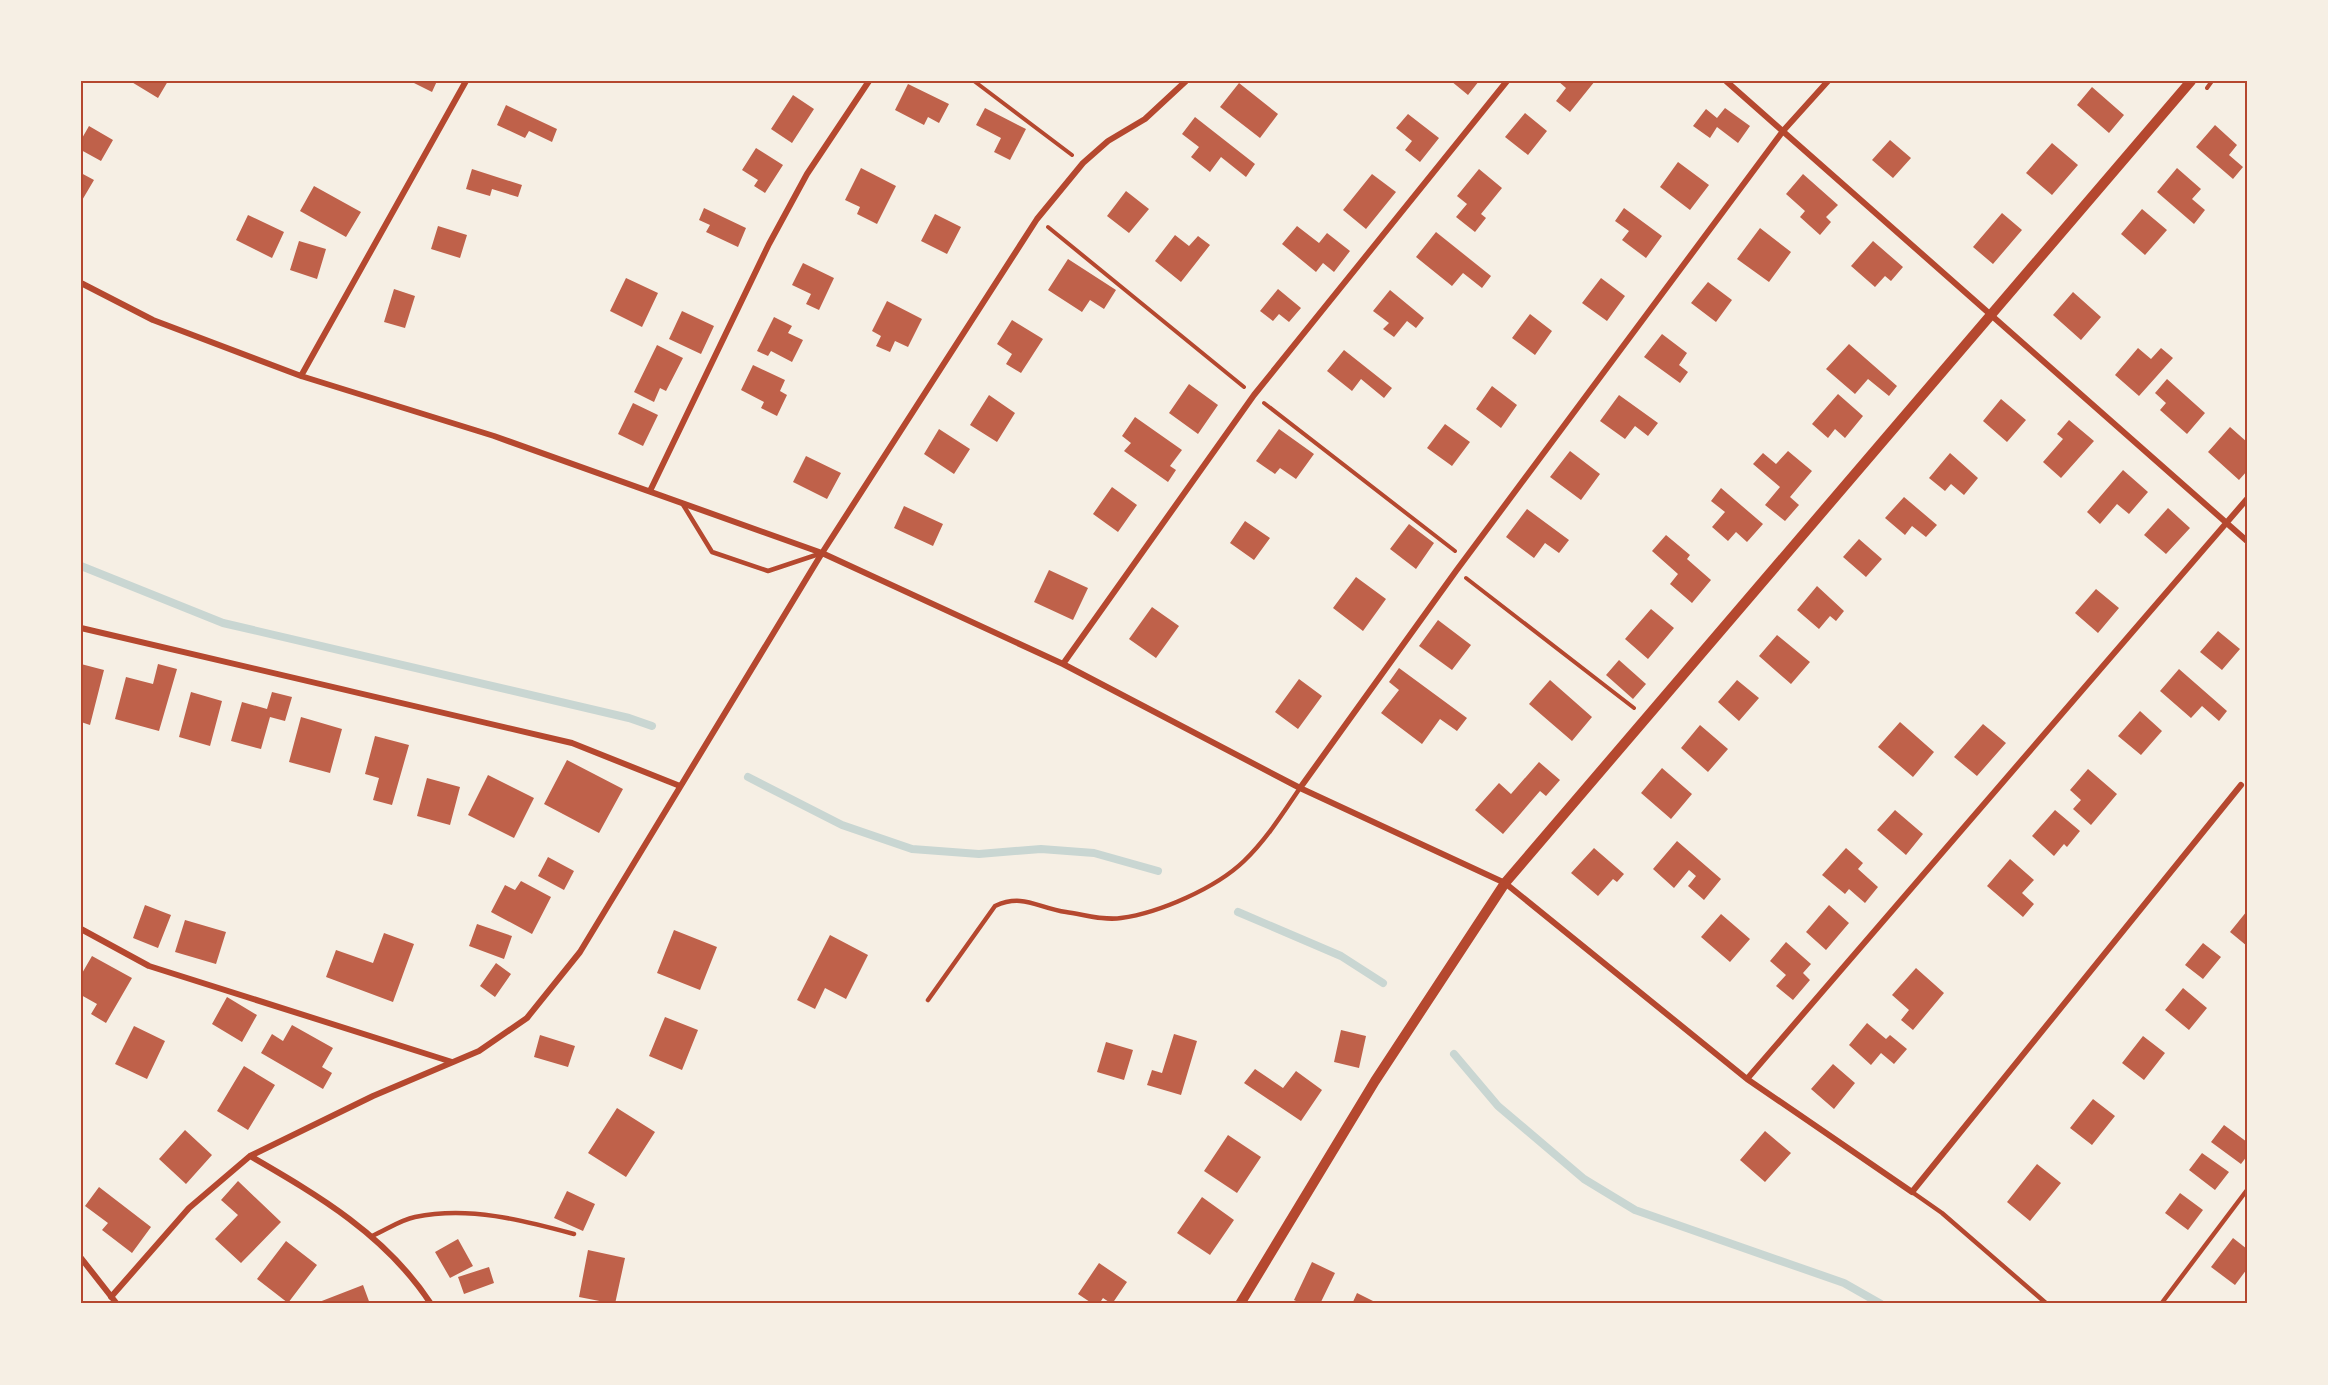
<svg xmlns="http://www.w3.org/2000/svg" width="2328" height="1385" font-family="'Nunito Sans',sans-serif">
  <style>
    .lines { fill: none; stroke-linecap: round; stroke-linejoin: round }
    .stream { stroke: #c9d6d2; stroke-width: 8 }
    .building { fill: #bf614a }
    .path { stroke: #b5482f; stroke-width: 4 }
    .service { stroke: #b5482f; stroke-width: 4.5 }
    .minor { stroke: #b5482f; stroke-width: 6 }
    .tertiary { stroke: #b5482f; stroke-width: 10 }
    .neatline { fill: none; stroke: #b5482f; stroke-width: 2 }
  </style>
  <rect width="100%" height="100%" fill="#f6efe4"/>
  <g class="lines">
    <path class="stream" d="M81 566 223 623 629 718 652 726
      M748 777 842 825 912 849 979 854 1041 849 1094 853 1158 871
      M1238 912 1341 956 1383 983
      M1454 1054 1498 1106 1584 1179 1635 1210 1844 1283 1881 1304"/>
  </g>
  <path class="building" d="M130 81H168L158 98Z
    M410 81H437L432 92Z
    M1451 81H1479L1468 95Z
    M1558 81H1595L1570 112 1556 101 1566 88Z
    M1239 83 1278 114 1260 138 1220 107Z
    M908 84 949 104 939 123 928 117 924 125 895 110Z
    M2092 87 2124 115 2109 133 2077 105Z
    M793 95 814 109 792 143 771 129Z
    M506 105 557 129 552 142 529 131 525 138 497 125Z
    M985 108 1026 129 1010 160 994 152 1001 138 976 125Z
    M1725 108 1750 126 1738 143 1717 127 1710 138 1693 126 1706 109 1717 118Z
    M1525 113 1547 131 1528 155 1505 137Z
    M1408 114 1439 138 1420 162 1405 150 1412 141 1396 128Z
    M1195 117 1255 164 1246 177 1221 157 1210 172 1191 157 1199 147 1182 134Z
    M2215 125 2237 145 2229 155 2243 167 2233 179 2196 147Z
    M89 126 113 140 101 161 81 150V140Z
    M1890 140 1911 158 1893 178 1872 160Z
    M2052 143 2078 165 2052 195 2026 173Z
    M756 148 783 165 765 193 754 186 758 180 742 170Z
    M1678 162 1709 185 1690 210 1660 187Z
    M861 168 896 186 877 224 857 214 860 207 845 200Z
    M2177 168 2201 189 2192 199 2205 210 2194 224 2157 192Z
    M472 169 522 185 518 197 492 189 490 196 466 189Z
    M1479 169 1502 188 1481 214 1486 218 1475 232 1456 217 1467 204 1457 196Z
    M81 173 94 180 81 202Z
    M1372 174 1396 192 1366 229 1343 210Z
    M1803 174 1838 205 1826 217 1831 222 1820 235 1800 217 1805 211 1786 194Z
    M314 186 361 212 346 237 300 211Z
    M1126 191 1149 209 1129 233 1107 216Z
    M704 208 746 228 738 247 706 232 710 225 699 220Z
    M1624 208 1662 236 1646 258 1622 240 1629 231 1615 221Z
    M2142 209 2167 230 2145 255 2121 234Z
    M2002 213 2022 230 1993 264 1973 247Z
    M935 214 961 227 947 254 921 241Z
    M248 215 284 232 272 258 236 240Z
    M438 226 467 235 460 258 431 249Z
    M1297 226 1319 243 1327 233 1350 251 1334 272 1323 263 1316 272 1282 244Z
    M1760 228 1791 252 1769 282 1737 259Z
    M1436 232 1491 276 1482 288 1463 273 1452 286 1416 257Z
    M1175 235 1189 246 1198 236 1210 245 1181 282 1155 261Z
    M299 241 326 249 317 279 290 270Z
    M1873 241 1903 267 1891 281 1885 276 1875 287 1851 266Z
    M1068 259 1116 290 1104 309 1090 300 1082 312 1048 290Z
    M803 263 834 278 819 310 806 304 811 294 792 285Z
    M626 278 658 293 642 327 610 311Z
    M1601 278 1625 296 1607 321 1582 303Z
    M1708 282 1732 300 1716 322 1691 303Z
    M394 289 415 296 405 328 384 322Z
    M1278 289 1301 308 1289 322 1279 314 1273 321 1260 311Z
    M1390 290 1424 318 1416 328 1407 321 1394 337 1383 329 1389 323 1373 311Z
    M2073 292 2101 317 2081 340 2053 315Z
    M887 301 922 319 908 347 895 341 890 352 876 346 881 336 872 331Z
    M682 311 714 326 701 354 669 339Z
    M1530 314 1552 331 1535 355 1512 338Z
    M774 317 792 326 788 333 803 340 792 362 771 351 768 356 757 351Z
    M1012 320 1043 339 1021 373 1006 364 1012 354 997 344Z
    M1662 334 1687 353 1679 365 1688 372 1680 383 1644 357Z
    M1849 344 1897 386 1889 396 1868 379 1855 394 1826 369Z
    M657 345 683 358 666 391 660 388 654 402 634 392Z
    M2138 348 2151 359 2161 348 2173 358 2139 396 2115 375Z
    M1344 350 1392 388 1384 398 1361 379 1352 391 1327 371Z
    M753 365 785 380 780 391 787 395 777 416 761 408 764 402 741 390Z
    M2167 379 2205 413 2187 434 2160 410 2166 403 2155 393Z
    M1189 384 1218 405 1198 434 1169 413Z
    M1492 386 1517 405 1501 428 1476 409Z
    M1838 394 1863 416 1845 438 1835 429 1828 438 1812 424Z
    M989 395 1015 413 997 442 970 425Z
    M1619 395 1658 423 1648 436 1635 426 1625 439 1600 421Z
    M2001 399 2026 420 2007 442 1983 421Z
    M633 403 658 415 643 446 618 434Z
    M1135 417 1182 450 1170 466 1176 470 1168 482 1124 451 1131 443 1122 436Z
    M2069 420 2094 441 2061 478 2043 462 2063 439 2057 434Z
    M1445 424 1470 442 1452 466 1427 448Z
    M2230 427 2247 442V471L2239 480 2208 452Z
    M939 429 970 449 954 474 924 454Z
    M1279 429 1314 454 1296 479 1280 468 1275 474 1256 461Z
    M1570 451 1600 474 1581 500 1550 477Z
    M1788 451 1812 471 1790 497 1799 505 1785 521 1765 505 1780 487 1753 464 1763 453 1776 464Z
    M1950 453 1978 478 1964 495 1951 484 1945 491 1929 478Z
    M806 456 841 473 827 499 793 482Z
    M2123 470 2148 492 2129 514 2117 504 2100 524 2087 512Z
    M1112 487 1137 505 1118 532 1093 514Z
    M1721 488 1763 524 1747 542 1736 532 1728 541 1712 527 1725 512 1711 501Z
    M1904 497 1937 525 1926 537 1912 526 1905 535 1885 518Z
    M904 506 943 524 933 546 894 528Z
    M2168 508 2190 528 2166 554 2144 535Z
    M1527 509 1569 540 1559 553 1545 543 1534 558 1506 537Z
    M1245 521 1270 538 1254 560 1230 543Z
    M1409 524 1434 543 1416 569 1390 549Z
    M1666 535 1690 555 1687 559 1711 580 1692 603 1670 584 1678 574 1652 551Z
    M1859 539 1882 559 1866 577 1843 557Z
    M1049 570 1088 588 1073 620 1034 602Z
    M1356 577 1386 599 1363 631 1333 608Z
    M1817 586 1844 611 1836 621 1830 616 1819 629 1797 610Z
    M2096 589 2119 608 2098 633 2075 613Z
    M1152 607 1179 626 1156 658 1129 639Z
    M1651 609 1674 628 1648 659 1625 639Z
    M1438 620 1471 645 1452 670 1419 646Z
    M2218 631 2240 649 2222 670 2200 652Z
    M1777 635 1810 662 1791 684 1759 656Z
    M1619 660 1646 684 1633 699 1606 675Z
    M81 664 104 670 90 725 81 722Z
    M158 664 177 669 159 731 115 719 126 677 153 684Z
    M1399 668 1467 718 1457 731 1440 719 1422 744 1381 713 1399 690 1389 682Z
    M2179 669 2227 711 2219 721 2202 706 2191 718 2160 691Z
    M1299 679 1322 696 1298 729 1275 712Z
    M1550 680 1592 717 1572 741 1529 704Z
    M1737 680 1759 698 1739 721 1718 702Z
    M191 692 222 701 210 746 179 737Z
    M272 692 292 697 285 721 270 717 261 749 231 741 242 702 267 709Z
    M2140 711 2162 731 2141 755 2118 736Z
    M301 717 342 729 330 773 289 762Z
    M1900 722 1934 752 1913 777 1878 747Z
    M1983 724 2006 743 1977 776 1954 757Z
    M1700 725 1728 749 1708 772 1681 748Z
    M375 736 409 745 392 805 373 800 379 778 365 774Z
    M567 760 623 789 599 833 544 804Z
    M1539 762 1560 780 1546 796 1540 791 1503 834 1475 810 1499 783 1511 794Z
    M1662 768 1692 794 1671 819 1641 793Z
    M2088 769 2117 794 2091 825 2073 809 2081 800 2070 790Z
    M488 775 534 798 514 838 468 815Z
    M427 778 460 787 450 825 417 816Z
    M1895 810 1923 834 1906 855 1877 830Z
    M2055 810 2080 831 2067 847 2064 844 2054 856 2032 836Z
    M1677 841 1721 879 1704 900 1688 886 1696 876 1689 870 1674 888 1653 869Z
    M1594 848 1624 874 1617 882 1613 879 1598 896 1571 873Z
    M1846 848 1863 863 1858 869 1878 887 1865 903 1849 889 1845 894 1822 875Z
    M548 857 574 871 564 890 538 876Z
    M2010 859 2034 880 2022 893 2034 904 2023 917 1987 886Z
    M521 881 551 897 532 934 491 912 505 885 515 890Z
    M145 905 171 915 158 948 133 938Z
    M1829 905 1849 923 1826 950 1806 932Z
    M2247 911V946L2230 932Z
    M1721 914 1750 939 1730 962 1701 937Z
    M185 920 226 932 216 964 175 952Z
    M477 924 512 936 504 959 469 946Z
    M674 930 717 947 700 990 657 973Z
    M384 933 414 944 393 1002 326 977 336 950 373 963Z
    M830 935 868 955 846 999 825 988 815 1009 797 1000Z
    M1786 942 1811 964 1803 973 1810 980 1793 1000 1776 986 1786 975 1770 961Z
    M2203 943 2221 957 2203 979 2185 965Z
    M92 956 132 978 106 1023 91 1014 97 1004 81 995V975Z
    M496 963 511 974 495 997 480 986Z
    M1916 968 1944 993 1913 1030 1901 1020 1909 1010 1892 995Z
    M2183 988 2207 1008 2189 1030 2165 1010Z
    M227 997 257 1015 242 1042 212 1024Z
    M665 1017 698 1030 682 1070 649 1056Z
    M1867 1023 1886 1039 1890 1035 1907 1049 1894 1064 1881 1053 1871 1065 1849 1045Z
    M292 1025 333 1048 322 1067 332 1073 323 1089 261 1053 272 1034 283 1041Z
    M134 1026 165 1041 147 1079 115 1064Z
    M1341 1030 1366 1036 1359 1068 1334 1062Z
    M1174 1034 1197 1041 1181 1095 1147 1085 1152 1070 1162 1073Z
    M540 1035 575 1046 568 1067 534 1057Z
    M2143 1036 2165 1053 2144 1080 2122 1063Z
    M1106 1042 1133 1050 1124 1080 1097 1072Z
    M1833 1064 1855 1083 1834 1109 1811 1089Z
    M244 1066 275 1085 248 1130 217 1111Z
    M1255 1069 1283 1088 1296 1071 1322 1090 1301 1121 1244 1083Z
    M2093 1099 2115 1116 2092 1145 2070 1128Z
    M617 1108 655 1132 626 1177 588 1153Z
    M2224 1125 2247 1142V1156L2241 1164 2211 1142Z
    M185 1130 212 1155 186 1184 159 1159Z
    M1765 1131 1791 1153 1765 1182 1740 1160Z
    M1228 1135 1261 1157 1237 1193 1204 1171Z
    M2202 1153 2229 1172 2215 1190 2189 1170Z
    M2037 1164 2061 1183 2030 1221 2007 1202Z
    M238 1181 281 1222 241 1263 215 1239 238 1215 221 1200Z
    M99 1187 151 1227 132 1253 102 1230 108 1223 85 1206Z
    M567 1191 595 1204 583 1231 554 1218Z
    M2180 1193 2203 1210 2188 1230 2165 1213Z
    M1202 1197 1234 1220 1210 1255 1177 1233Z
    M2233 1238 2247 1249V1269L2235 1285 2211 1267Z
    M458 1239 473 1266 450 1278 435 1252Z
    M286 1241 317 1265 288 1303 257 1279Z
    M588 1250 625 1258 615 1304 579 1297Z
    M1312 1262 1335 1273 1320 1304H1302L1294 1300Z
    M1099 1263 1127 1282 1112 1304 1103 1298 1099 1304H1093L1078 1294Z
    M489 1267 494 1283 464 1294 458 1277Z
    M363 1285 370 1304H314Z
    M1357 1293 1379 1304H1352Z"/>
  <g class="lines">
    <path class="path" d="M974 81 1072 155
      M2207 88 2212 81
      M1048 227 1244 387
      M1264 403 1455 551
      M1466 578 1634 708
      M81 1303 82 1304"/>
    <path class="service" d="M682 503 712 552 768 571 822 553
      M928 1000 995 906C1023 893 1038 908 1066 912 1082 914 1104 921 1121 918 1159 913 1216 888 1244 861 1266 840 1283 813 1300 788
      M1912 1192 1942 1213 2047 1304
      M372 1236C386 1230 400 1220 415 1217 469 1206 522 1220 574 1234
      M2161 1304 2247 1190"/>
    <path class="minor" d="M1726 81 2247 541
      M81 283 153 320 301 376 494 436 822 553 1063 664 1300 788 1505 883 1747 1079 1912 1192 2241 785
      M301 376 466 81
      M650 491 769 244 807 174 869 81
      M81 628 572 743 680 786
      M1063 664 1254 395 1507 81
      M1300 788 1456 571 1783 131 1828 81
      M81 929 149 966 452 1062
      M1747 1079 2247 499
      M250 1156C319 1196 386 1235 431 1304
      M81 1258 117 1304
      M111 1297 189 1208 250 1156 373 1096 479 1051 527 1018 580 952 822 553 1037 219 1083 163 1108 141 1145 119 1186 81"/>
    <path class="tertiary" d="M1240 1304 1375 1081 1505 883 2191 81"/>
  </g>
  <rect width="2328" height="1385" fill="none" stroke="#f6efe4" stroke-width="165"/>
  <rect x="82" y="82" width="2164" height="1220" class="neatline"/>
</svg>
